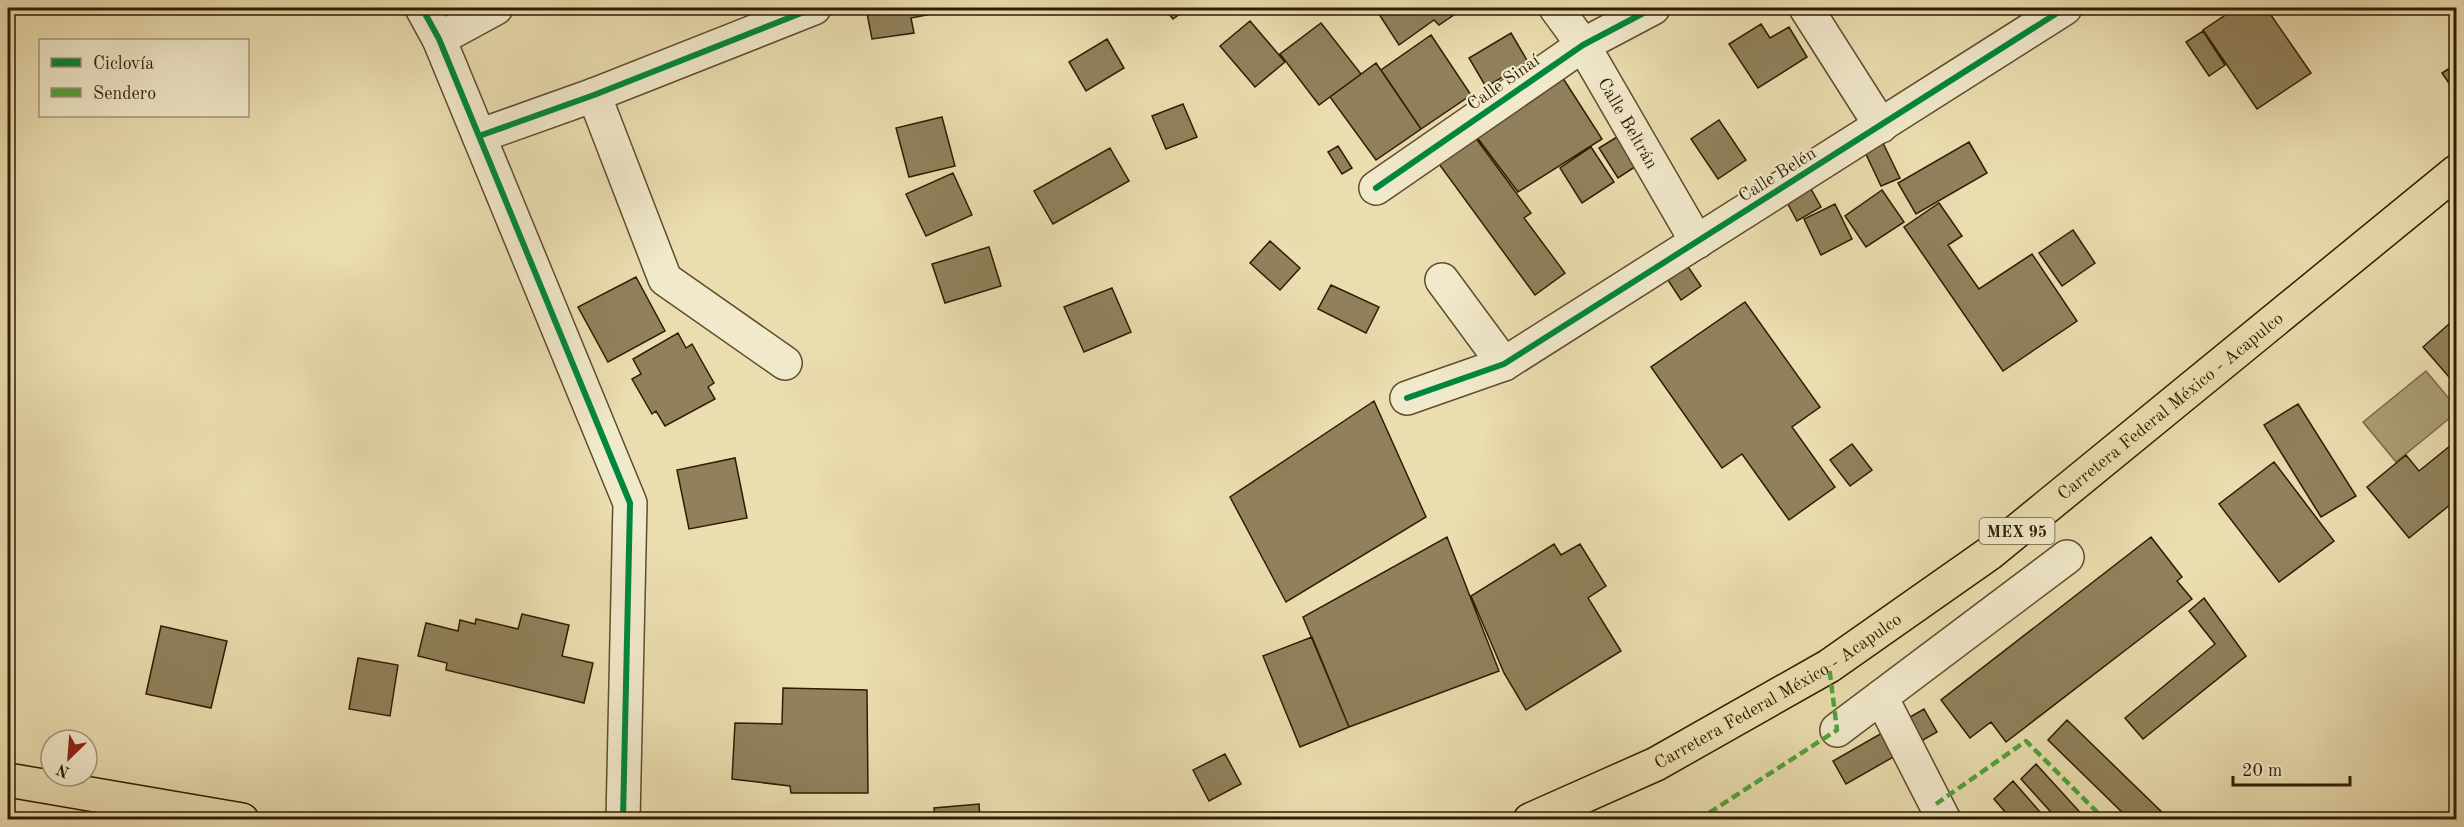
<svg xmlns="http://www.w3.org/2000/svg" width="2464" height="827" font-family="'Old Standard TT',serif">
  <style>
    .water { fill: #aa9c74; stroke: #796946; stroke-width: 1.5 }
    .building { fill: #90815c; stroke: #2f1d02; stroke-width: 1.5 }
    .lines { fill: none; stroke-linecap: round; stroke-linejoin: round }
    .minor-casing { stroke: #5e4d2d; stroke-width: 36 }
    .primary-casing { stroke: #2f1d02; stroke-width: 36 }
    .minor { stroke: #f1e9cb; stroke-width: 33 }
    .primary { stroke: #eaddaf; stroke-width: 33 }
    .quiet { stroke: #52a23d; stroke-width: 4.5; stroke-dasharray: 9 4.5; stroke-linecap: butt }
    .cycleway-casing { stroke: #f1e9cb; stroke-width: 10 }
    .cycleway { stroke: #00873e; stroke-width: 6 }
    .labels { text-anchor: middle; stroke-width: 4.5; stroke-linejoin: round; paint-order: stroke }
    .shield { fill: #f1e9cb; stroke: #695a3e; stroke-width: 1.5 }
    .shield-label { font-size: 16px; font-weight: bold; fill: #2f1d02 }
    .street-label { font-size: 18px; fill: #2f1d02; stroke: #f1e9cb }
  </style>
  <rect width="100%" height="100%" fill="#eaddaf"/>
  <filter id="stains"><feTurbulence type="fractalNoise" baseFrequency=".00333" numOctaves="4"/><feColorMatrix values="0 0 0 0 .2 0 0 0 0 .09 0 0 0 0 .02 0 0 0 .5 -.17"/></filter>
  <radialGradient id="worn" r=".72"><stop offset=".6" stop-color="#630" stop-opacity="0"/><stop offset="1" stop-color="#630" stop-opacity=".3"/></radialGradient>
  <path class="water" d="M2426 371 2456 407V413L2396 462 2363 422Z"/>
  <path class="building" d="M866 8H936L937 13 911 18 914 33 872 39Z
    M1164 8H1188L1173 19Z
    M1375 8H1464L1439 25 1434 20 1399 45Z
    M2236 8H2266L2311 73 2257 109 2203 30Z
    M1250 21 1285 62 1255 87 1220 46Z
    M1321 23 1361 74 1319 105 1280 54Z
    M1761 24 1770 38 1789 27 1807 57 1758 88 1729 44Z
    M2203 31 2225 65 2209 76 2186 42Z
    M1511 33 1528 62 1486 87 1469 58Z
    M1431 35 1471 95 1421 129 1381 70Z
    M1107 39 1124 68 1086 91 1069 62Z
    M1376 63 1421 129 1376 160 1330 97Z
    M2456 64V91L2455 92 2442 73Z
    M1559 72 1602 139 1518 192 1476 136Z
    M1183 104 1197 137 1166 149 1152 116Z
    M942 117 955 166 909 177 896 128Z
    M1719 120 1746 160 1718 179 1691 139Z
    M1625 132 1644 161 1618 178 1599 148Z
    M1475 137 1531 213 1524 218 1565 273 1535 295 1439 164Z
    M1882 141 1900 178 1881 186 1864 150Z
    M1969 142 1987 173 1916 214 1898 183Z
    M1338 146 1352 168 1342 174 1328 152Z
    M1591 147 1614 182 1582 203 1560 168Z
    M1110 148 1129 181 1053 224 1034 191Z
    M953 173 972 215 926 236 906 194Z
    M1806 180 1821 207 1797 221 1782 193Z
    M1882 190 1904 222 1866 247 1845 216Z
    M1939 203 1962 236 1948 245 1979 289 2032 254 2077 321 2003 371 1904 227Z
    M1835 204 1852 239 1821 255 1804 219Z
    M2073 230 2095 263 2062 286 2039 253Z
    M1270 241 1300 268 1280 290 1250 263Z
    M989 247 1001 286 945 303 932 264Z
    M1682 258 1701 286 1681 300 1662 271Z
    M636 277 665 331 608 362 578 307Z
    M1331 285 1379 307 1366 333 1318 309Z
    M1112 288 1131 332 1084 352 1064 307Z
    M1745 302 1820 407 1792 427 1835 487 1789 520 1742 454 1722 468 1651 367Z
    M2449 324 2456 332V385L2423 347Z
    M678 333 686 348 692 344 714 383 708 387 715 399 665 426 656 411 652 414 632 379 641 374 633 359Z
    M1374 401 1426 517 1286 602 1230 497Z
    M2298 404 2356 496 2321 517 2264 425Z
    M2456 441V500L2409 538 2367 487 2406 455 2419 471Z
    M1852 444 1872 470 1850 486 1830 460Z
    M735 458 747 518 689 529 677 470Z
    M2274 462 2334 541 2279 582 2219 504Z
    M1447 537 1499 671 1349 727 1303 617Z
    M2151 537 2182 577 2177 581 2192 599 2006 742 1991 722 1970 738 1941 700Z
    M1554 544 1561 555 1580 544 1606 586 1588 598 1621 651 1526 710 1504 673 1471 596Z
    M2204 598 2246 656 2143 739 2125 718 2215 644 2189 611Z
    M522 614 569 625 562 656 593 663 584 703 446 670 447 663 418 656 426 623 458 631 460 620 475 624 476 619 518 629Z
    M161 626 227 641 211 708 146 694Z
    M1312 637 1349 727 1300 747 1263 656Z
    M358 658 398 665 390 716 349 709Z
    M783 688 867 690 868 793H791L790 786 732 779 735 723 782 724Z
    M1924 709 1937 732 1846 784 1833 761Z
    M2067 720 2170 820H2130L2048 740Z
    M1225 754 1241 784 1209 801 1193 770Z
    M2036 764 2087 820H2058L2021 779Z
    M2013 781 2047 820H2012L1994 799Z
    M979 804 980 820H935L934 808Z"/>
  <g class="lines">
    <defs>
      <g id="minor">
        <path d="M422 8 439 39 630 503 623 820"/>
        <path id="s1" d="M1556 8 1583 45 1697 242"/>
        <path d="M1806 8 1881 126"/>
        <path d="M439 39 496 8"/>
        <path d="M594 95 665 279 785 363"/>
        <path d="M479 136 594 95 814 8"/>
        <path d="M1376 188 1583 45 1653 8"/>
        <path d="M1442 280 1504 364"/>
        <path d="M1407 398 1504 364 2065 8"/>
        <path d="M1881 697 1944 820"/>
        <path d="M1837 730 2067 557"/>
      </g>
      <g id="primary">
        <path d="M8 780 242 820"/>
        <path id="s2" d="M1530 820 1656 764 1829 666 1990 553 2456 172"/>
      </g>
    </defs>
    <use href="#minor" class="minor-casing"/>
    <use href="#primary" class="primary-casing"/>
    <use href="#minor" class="minor"/>
    <use href="#primary" class="primary"/>
    <path class="quiet" d="M1936 804 2026 741 2105 820
      M1698 820 1837 730 1829 666"/>
    <defs>
      <path id="cycleway" d="M422 8 439 39 630 503 623 820
        M479 136 594 95 814 8
        M1376 188 1583 45 1653 8
        M1407 398 1504 364 2065 8"/>
    </defs>
    <use href="#cycleway" class="cycleway-casing"/>
    <use href="#cycleway" class="cycleway"/>
  </g>
  <g class="labels">
    <rect class="shield" x="1979.5" y="518" width="75" height="26" rx="4.5"/>
    <g class="shield-label">
      <text x="2017" y="537">MEX 95</text>
    </g>
    <g class="street-label">
      <text transform="translate(1503 82) rotate(-35)" y="6">Calle Sinaí</text>
      <text dy="6" stroke="none"><textPath href="#s1" startOffset="136">Calle Beltrán</textPath></text>
      <text transform="translate(1777 174) rotate(-32)" y="6">Calle Belén</text>
      <text dy="6" stroke="none"><textPath href="#s2" startOffset="766">Carretera Federal México - Acapulco</textPath></text>
      <text dy="6" stroke="none"><textPath href="#s2" startOffset="280">Carretera Federal México - Acapulco</textPath></text>
    </g>
  </g>
  <rect width="2464" height="827" fill="none" stroke="#eaddaf" stroke-width="30"/>
  <rect x="9" y="9" width="2446" height="809" fill="none" stroke="#2f1d02" stroke-width="3"/>
  <rect x="15" y="15" width="2434" height="797" fill="none" stroke="#2f1d02" stroke-width="1.5"/>
  <rect x="39" y="39" width="210" height="78" fill="#f1e9cb" stroke="#a3977b" stroke-width="1.5"/>
  <rect x="51" y="58" width="30" height="9" fill="#00873e" stroke="#a3977b" stroke-width="1.5"/>
  <text x="93" y="69" font-size="18" fill="#2f1d02">Ciclovía</text>
  <rect x="51" y="88" width="30" height="9" fill="#52a23d" stroke="#a3977b" stroke-width="1.5"/>
  <text x="93" y="99" font-size="18" fill="#2f1d02">Sendero</text>
  <g transform="translate(69 758) rotate(205)"><circle r="28" fill="#f1e9cb" stroke="#a3977b" stroke-width="1.5"/>
  <path d="M0-4.5L10 22L0 15L-10 22Z" fill="#8f2418"/>
  <text y="-9" font-size="16" font-weight="bold" text-anchor="middle" fill="#2f1d02">N</text>
  </g>
  <path d="M2233 776v9h117v-9" fill="none" stroke="#2f1d02" stroke-width="3"/>
  <text x="2242" y="776" font-size="18" fill="#2f1d02" stroke="#f1e9cb" stroke-width="4.5" paint-order="stroke">20 m</text>
  <rect width="100%" height="100%" filter="url(#stains)"/>
  <rect width="100%" height="100%" fill="url(#worn)"/>
</svg>
